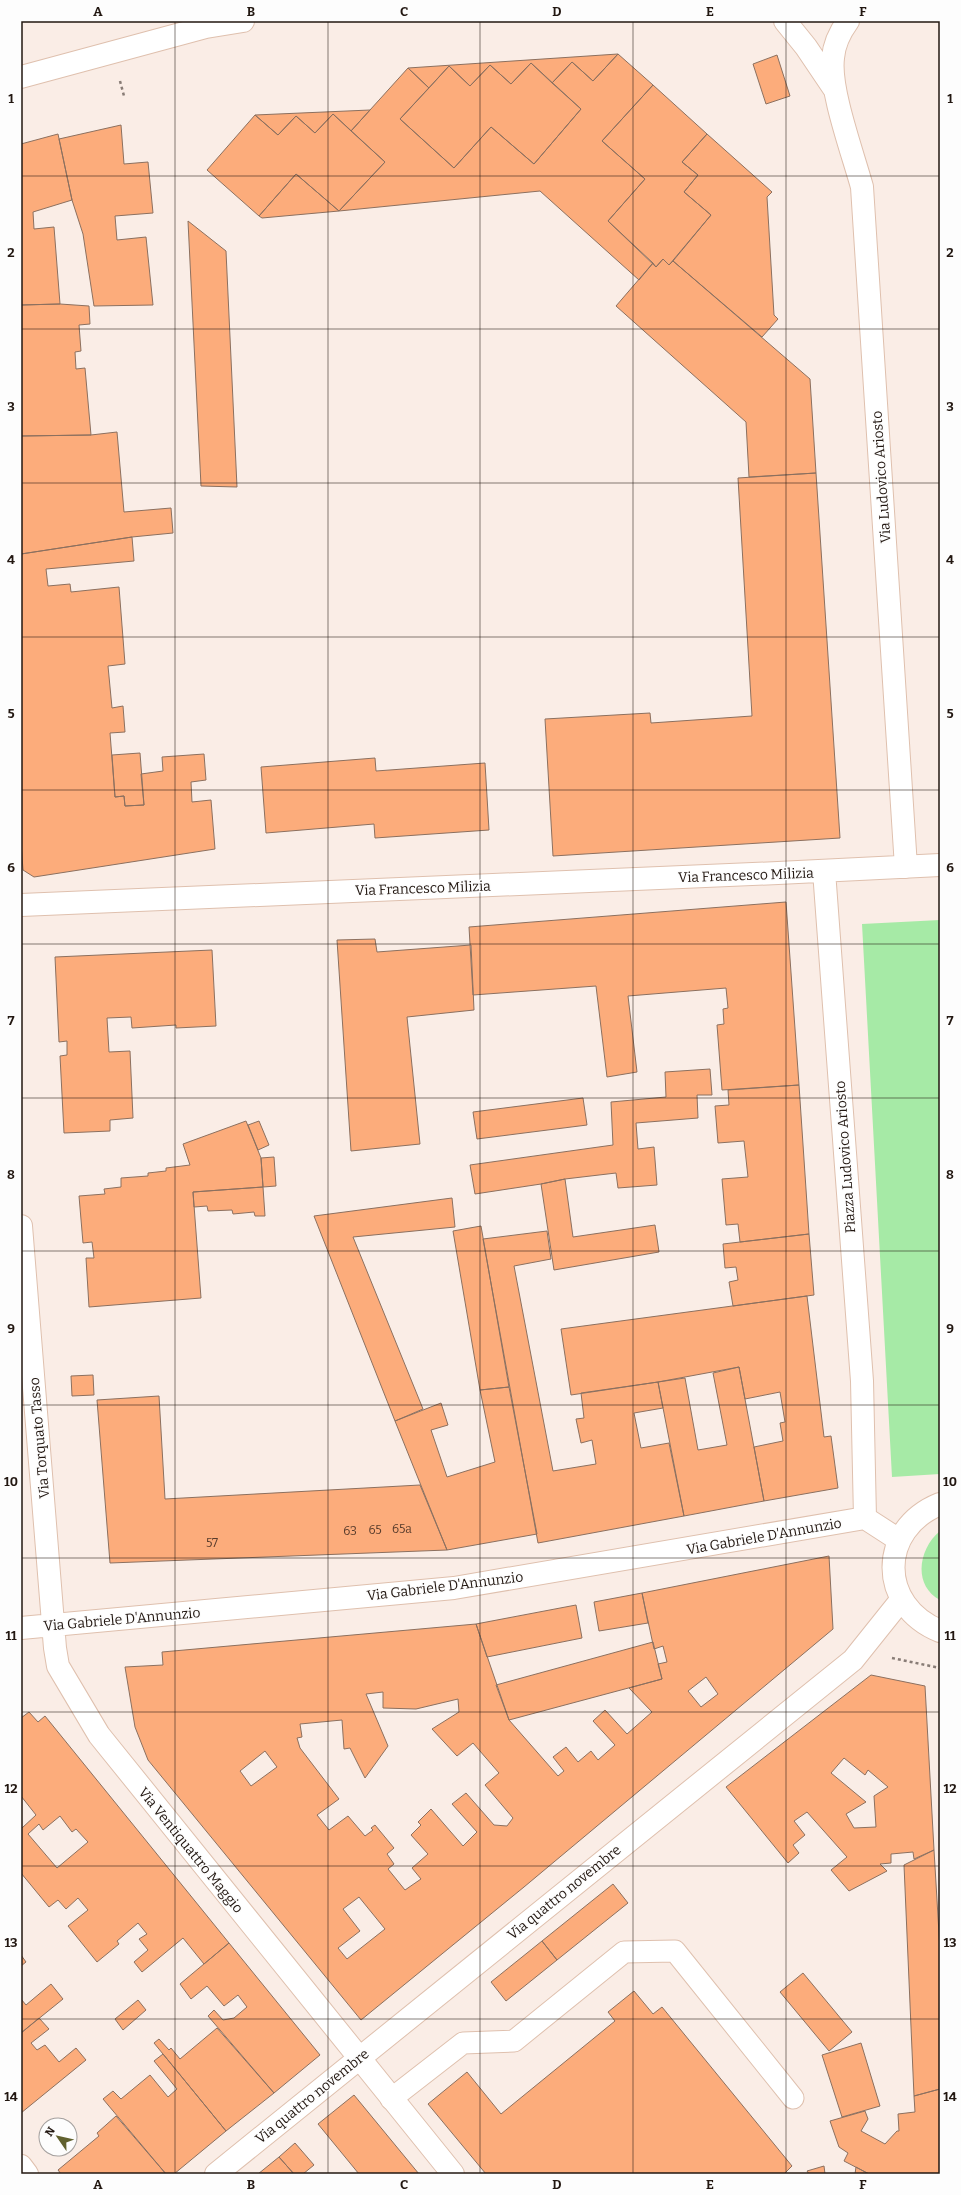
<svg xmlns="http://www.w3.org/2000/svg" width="961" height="2195" font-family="Bitter,serif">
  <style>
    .green { fill: #a6eaa6 }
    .building { fill: #fcac7b; stroke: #8c705f; fill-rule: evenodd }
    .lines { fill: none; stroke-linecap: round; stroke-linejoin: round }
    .lane-casing { stroke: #dfc0ae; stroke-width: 23 }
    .street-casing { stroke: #dfc0ae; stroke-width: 24 }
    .primary-casing { stroke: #dfc0ae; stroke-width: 24 }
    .path { stroke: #887c76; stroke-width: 2.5; stroke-dasharray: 3 3; stroke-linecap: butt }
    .lane { stroke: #fff; stroke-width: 21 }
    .street { stroke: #fff; stroke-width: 22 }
    .primary { stroke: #fff; stroke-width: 22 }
    .grid { fill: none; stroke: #221711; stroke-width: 1; stroke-opacity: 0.55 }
    .labels { text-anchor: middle; stroke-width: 3; stroke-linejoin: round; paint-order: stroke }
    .number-label { font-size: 12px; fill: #583c2c }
    .street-label { font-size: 14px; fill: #221711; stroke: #fdfdfd }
    .neatline { fill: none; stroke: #221711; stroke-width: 1.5 }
    .grid-label { font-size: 13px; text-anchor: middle; font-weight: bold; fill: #221711 }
  </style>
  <rect width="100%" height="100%" fill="#faede6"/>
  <path class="green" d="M940 920V1474L892 1477 862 924Z
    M940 1531V1600C912 1585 919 1548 940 1531Z"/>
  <path class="building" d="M618 54 593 81 572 62 552 83 531 63 511 84 490 65 470 86 449 66 429 88 408 68Z
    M618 54 653 85 602 141 645 179 608 221 653 263 639 280 540 191 339 211 385 162 351 131 408 68 429 88 400 119 454 168 491 127 534 164 581 109 552 83 572 62 593 81Z
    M777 55 790 96 766 104 753 64Z
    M531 63 581 109 534 164 491 127 454 168 400 119 449 66 470 86 490 65 511 84Z
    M653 85 707 134 682 162 698 175 684 192 711 215 669 265 663 259 656 267 608 221 645 179 602 141Z
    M370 110 351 131 333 114 315 133 296 116 278 135 255 115Z
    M333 114 385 162 339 211 296 174 259 216 207 170 255 115 278 135 296 116 315 133Z
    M121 125 124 164 148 162 153 213 115 216 117 240 146 237 153 305 94 306 83 234 72 200 59 139Z
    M58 134 72 200 33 212 34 229 54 227 60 304 21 305V144Z
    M707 134 772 192 767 197 774 315 778 319 762 337 673 261 711 215 684 192 698 175 682 162Z
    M296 174 339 211 262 218 259 216Z
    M188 221 226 251 237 487 201 486Z
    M663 259 669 265 673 261 810 379 816 473 749 477 746 422 616 306 653 263 656 267Z
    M60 304 89 306 90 324 79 325 81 351 75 352 76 369 85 368 91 435 21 436V305Z
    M117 432 124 512 171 508 173 533 132 537 21 554V436L91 435Z
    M816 473 840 838 553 856 545 719 650 713 651 723 752 716 738 478Z
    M132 537 134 561 46 569 48 586 70 584 71 592 119 587 125 664 108 666 112 708 123 706 125 732 110 733 115 797 124 796 125 806 144 805 141 774 163 771 162 757 204 754 206 780 191 782 192 802 211 800 215 849 34 877 23 870 21 843V554Z
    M140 753 144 805 125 806 124 796 115 797 112 755Z
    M375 758 376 771 485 763 489 830 375 838 374 824 266 833 261 767Z
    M786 902 799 1085 722 1090 717 1025 724 1024 723 1009 728 1008 726 988 628 996 637 1072 607 1077 596 986 473 995 469 927Z
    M375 939 377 952 471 945 474 1010 407 1017 420 1144 351 1151 337 940Z
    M212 950 216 1026 176 1028V1025L132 1028 131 1017 107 1018 109 1052 130 1051 133 1118 110 1120V1131L64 1133 60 1056 67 1055V1041L59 1042 55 957Z
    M710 1069 712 1095H697L698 1118 636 1123 638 1149 654 1147 657 1185 618 1188 616 1173 565 1179 541 1184 475 1194 470 1165 613 1145 611 1102 666 1097 665 1072Z
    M799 1085 809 1234 740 1242 738 1224 726 1225 722 1179 748 1177 744 1141 718 1143 715 1106 729 1105 728 1090Z
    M583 1098 587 1125 477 1139 473 1112Z
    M246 1121 261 1158 263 1187 193 1192 201 1298 89 1307 86 1258H94L92 1242 83 1243 79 1196 105 1194 104 1189 121 1187V1178L148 1176V1173L166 1171V1168L190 1165 183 1144Z
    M259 1121 269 1145 258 1150 248 1125Z
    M274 1157 276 1186 263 1187 261 1158Z
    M565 1179 573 1237 655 1225 659 1252 554 1270 541 1184Z
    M263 1187 265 1216H255L254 1212 233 1214 232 1210 208 1211 207 1206 194 1207 193 1192Z
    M452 1198 455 1227 353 1237 423 1409 395 1421 314 1216Z
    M481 1226 509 1387 480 1390 453 1231Z
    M547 1231 551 1259 514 1266 553 1471 596 1464 592 1440 581 1443 576 1419 584 1418 581 1393 658 1382 663 1408 634 1413 641 1448 669 1443 684 1516 538 1543 483 1239Z
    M809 1234 814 1295 733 1306 729 1282 738 1280 736 1267 725 1268 723 1244Z
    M807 1296 824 1437 831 1436 838 1488 764 1501 754 1447 783 1441 780 1423 785 1422 780 1392 745 1399 739 1367 658 1382 571 1395 561 1329Z
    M739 1367 764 1501 684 1516 658 1382 685 1378 698 1450 727 1445 713 1373Z
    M93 1375 94 1395 72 1396 71 1376Z
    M509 1387 537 1534 447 1550 395 1421 441 1403 448 1425 431 1430 447 1477 495 1462 480 1390Z
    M159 1396 165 1499 420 1485 447 1550 110 1563 97 1400Z
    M829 1556 833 1629 524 1887 361 2020 148 1760 135 1727 125 1667 163 1665 162 1652 476 1624 509 1720 558 1776 564 1771 553 1757 566 1747 578 1762 591 1751 598 1760 615 1745 593 1721 605 1710 627 1734 652 1712 629 1688 662 1679 658 1664 667 1662 663 1646 654 1649 642 1593ZM706 1677 718 1694 701 1707 688 1691ZM383 1692V1708L416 1709 458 1699 459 1712 432 1729 457 1756 473 1743 499 1773 485 1785 513 1818 507 1826 494 1825 466 1793 452 1804 477 1832 463 1846 431 1809 418 1822 421 1825 411 1835 428 1854 412 1868 421 1879 405 1890 388 1869 394 1864 387 1854 394 1848 375 1825 371 1828 373 1830 365 1836 348 1816 329 1830 317 1815 339 1799 300 1748 297 1738 302 1737 300 1724 342 1720 344 1749 350 1748 365 1778 388 1746 366 1694ZM265 1751 277 1767 251 1786 240 1771ZM359 1897 385 1929 347 1959 338 1948 360 1931 343 1909Z
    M642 1593 648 1623 599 1631 594 1602Z
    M576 1605 582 1638 487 1657 476 1624Z
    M653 1642 662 1679 509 1720 496 1685Z
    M871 1675 925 1686 934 1850 914 1859 913 1852 891 1854V1863L880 1864 887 1871 849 1891 831 1870 847 1857 807 1812 794 1821 805 1835 793 1845 799 1853 788 1863 726 1787ZM844 1758 865 1775 868 1770 888 1787 874 1796 876 1827 854 1828 846 1814 866 1802 831 1773Z
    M29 1712 38 1722 45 1716 229 1943 204 1964 183 1938 142 1972 134 1962 148 1950 139 1939 147 1934 138 1923 117 1941 119 1944 97 1962 68 1926 88 1910 78 1898 66 1909 58 1900 49 1907 21 1873V1827L22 1828 36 1815 21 1796V1718ZM60 1816 72 1832 76 1829 88 1842 57 1868 28 1834 39 1824 43 1830Z
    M934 1850 940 1950V2089L914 2096 904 1865Z
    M613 1884 628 1903 557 1960 542 1941Z
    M542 1941 557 1960 506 2001 491 1982Z
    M229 1943 320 2055 274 2093 208 2016 214 2010 223 2020 234 2018 247 2007 238 1995 224 2006 207 1986 191 1999 180 1984Z
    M21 1955 26 1962 21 1966Z
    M803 1973 852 2032 829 2051 780 1992Z
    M51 1984 63 1999 21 2033V1999L26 2005Z
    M634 1991 653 2014 662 2007 792 2166 784 2174H486L428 2104 467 2072 501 2114 615 2021 608 2012Z
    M138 2000 146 2010 123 2030 115 2019Z
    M39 2018 49 2029 31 2043 37 2050 45 2045 59 2062 76 2048 86 2060 21 2113V2033Z
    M217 2028 274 2093 226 2131 154 2043 159 2039 169 2050 171 2048 180 2059Z
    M861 2043 880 2106 842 2117 822 2055Z
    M163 2054 226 2131 174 2174H166L103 2099 113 2091 121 2099 150 2075 168 2097 177 2089 154 2061Z
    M940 2089V2174H869L844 2161 848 2153 839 2147 830 2121 865 2111 868 2119 861 2131 885 2144 897 2131H899L898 2114 915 2112 914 2096Z
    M354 2095 419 2174H359L318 2124Z
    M116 2116 166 2174H61L58 2170 99 2136 97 2133Z
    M295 2143 314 2165 303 2174H294L279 2157Z
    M279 2157 294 2174H258Z
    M824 2166 825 2174H809L807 2171Z
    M856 2167 869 2174H855Z"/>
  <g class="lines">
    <defs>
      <path id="lane" d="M391 2099 463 2043 514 2041 624 1952 675 1951 793 2098"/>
      <path id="street" d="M785 21 806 47 835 90
        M848 21C840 32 834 44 833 58 829 89 853 154 862 187L906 867
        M824 871 862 1381 865 1518 899 1540
        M21 905 778 873 940 865
        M21 1226 55 1648 58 1666 99 1735 453 2174
        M940 1504C878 1529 878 1606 940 1631
        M21 1628 454 1588 865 1518
        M21 2166 27 2174
        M216 2174 853 1660 901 1600"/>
      <path id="primary" d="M21 77 206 27 243 21"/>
    </defs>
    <use href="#lane" class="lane-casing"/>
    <use href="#street" class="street-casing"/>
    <use href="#primary" class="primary-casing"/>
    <path class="path" d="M120 81 124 96
      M892 1658 940 1668"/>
    <use href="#lane" class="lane"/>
    <use href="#street" class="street"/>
    <use href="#primary" class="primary"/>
  </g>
  <path class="grid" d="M175 21V2174M328 21V2174M480 21V2174M633 21V2174M786 21V2174M21 176H940M21 329H940M21 483H940M21 637H940M21 790H940M21 944H940M21 1098H940M21 1251H940M21 1405H940M21 1558H940M21 1712H940M21 1866H940M21 2019H940"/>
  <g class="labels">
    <g class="number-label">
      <text x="402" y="1533">65a</text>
      <text x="375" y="1534">65</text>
      <text x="350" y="1535">63</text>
      <text x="212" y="1547">57</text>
    </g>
    <g class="street-label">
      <text transform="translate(881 477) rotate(-94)" y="5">Via Ludovico Ariosto</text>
      <text transform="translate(746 875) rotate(-2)" y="5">Via Francesco Milizia</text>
      <text transform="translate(423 888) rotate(-2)" y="5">Via Francesco Milizia</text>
      <text transform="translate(845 1157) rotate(-94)" y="5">Piazza Ludovico Ariosto</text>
      <text transform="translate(39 1438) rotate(-95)" y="5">Via Torquato Tasso</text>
      <text transform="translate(764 1536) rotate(-10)" y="5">Via Gabriele D'Annunzio</text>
      <text transform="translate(445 1586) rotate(-7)" y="5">Via Gabriele D'Annunzio</text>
      <text transform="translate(122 1619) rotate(-5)" y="5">Via Gabriele D'Annunzio</text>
      <text transform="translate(191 1850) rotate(51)" y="5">Via Ventiquattro Maggio</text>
      <text transform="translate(564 1892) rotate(-39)" y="5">Via quattro novembre</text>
      <text transform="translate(312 2096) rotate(-39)" y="5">Via quattro novembre</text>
    </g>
  </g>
  <rect width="961" height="2195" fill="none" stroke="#fdfdfd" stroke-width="44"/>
  <g transform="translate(58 2137) rotate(304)"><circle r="19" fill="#fdfdfd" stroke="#a5a19f"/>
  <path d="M0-3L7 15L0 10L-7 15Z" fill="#61612e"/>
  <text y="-6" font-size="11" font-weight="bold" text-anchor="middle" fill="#221711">N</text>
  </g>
  <rect x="22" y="22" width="917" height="2151" class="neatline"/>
  <g class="grid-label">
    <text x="98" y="16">A</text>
    <text x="251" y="16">B</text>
    <text x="404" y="16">C</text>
    <text x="557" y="16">D</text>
    <text x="710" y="16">E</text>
    <text x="863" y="16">F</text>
    <text x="11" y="103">1</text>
    <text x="950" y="103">1</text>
    <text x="11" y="257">2</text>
    <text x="950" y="257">2</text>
    <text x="11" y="411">3</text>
    <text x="950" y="411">3</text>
    <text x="11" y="564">4</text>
    <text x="950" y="564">4</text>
    <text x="11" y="718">5</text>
    <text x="950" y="718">5</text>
    <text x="11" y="872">6</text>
    <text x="950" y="872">6</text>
    <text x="11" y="1025">7</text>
    <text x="950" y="1025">7</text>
    <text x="11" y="1179">8</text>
    <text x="950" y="1179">8</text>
    <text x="11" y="1333">9</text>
    <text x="950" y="1333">9</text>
    <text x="11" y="1486">10</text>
    <text x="950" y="1486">10</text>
    <text x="11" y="1640">11</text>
    <text x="950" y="1640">11</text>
    <text x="11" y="1793">12</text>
    <text x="950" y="1793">12</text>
    <text x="11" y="1947">13</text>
    <text x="950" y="1947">13</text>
    <text x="11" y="2101">14</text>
    <text x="950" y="2101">14</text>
    <text x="98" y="2189">A</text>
    <text x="251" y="2189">B</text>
    <text x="404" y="2189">C</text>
    <text x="557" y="2189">D</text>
    <text x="710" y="2189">E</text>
    <text x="863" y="2189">F</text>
  </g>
</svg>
